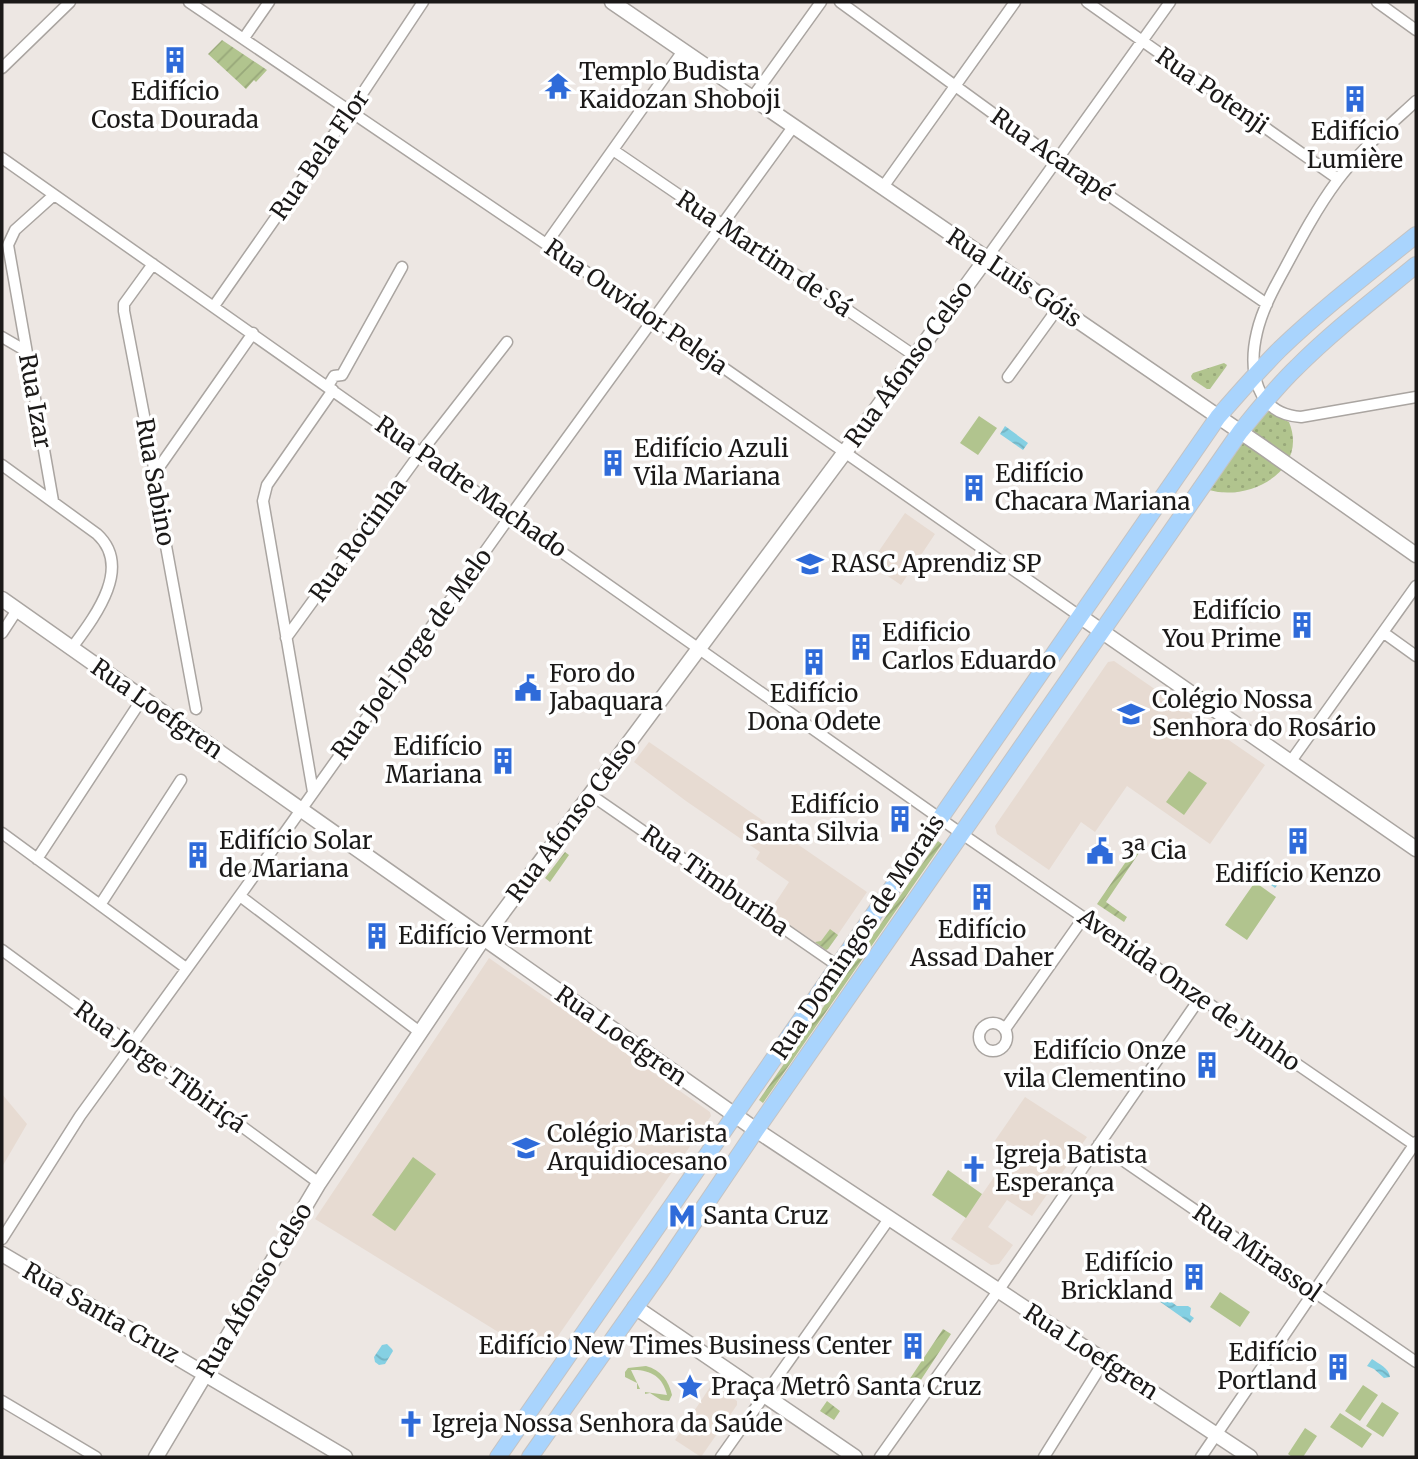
<svg xmlns="http://www.w3.org/2000/svg" width="1418" height="1459" font-family="Merriweather,serif">
  <style>
    .built { fill: #e7dbd2 }
    .grass { fill: #b1c48e }
    .park { fill: url(#park-dots) }
    .garden { fill: url(#garden-furrows) }
    .water { fill: url(#water-waves) }
    .lines { fill: none; stroke-linecap: round; stroke-linejoin: round }
    .street-casing { stroke: #aaa5a1; stroke-width: 13 }
    .secondary-casing { stroke: #aaa5a1; stroke-width: 17 }
    .primary-casing { stroke: #c4c3c3; stroke-width: 18 }
    .street { stroke: #fff; stroke-width: 10 }
    .secondary { stroke: #fff; stroke-width: 14 }
    .primary { stroke: #a9d4fd; stroke-width: 16 }
    .labels { text-anchor: middle; stroke-width: 7; stroke-linejoin: round; paint-order: stroke }
    .poi-label { font-size: 24px; fill: #1b1918; stroke: #fff; text-anchor: start }
    .street-label { font-size: 24px; fill: #1b1918; stroke: #fff }
  </style>
  <defs>
    <pattern id="park-dots" width="8" height="8" patternUnits="userSpaceOnUse" patternTransform="scale(1.75)"><rect width="8" height="8" fill="#b1c48e"/><path d="M2 2h.1M6 6h.1" fill="none" stroke="#98a87a" stroke-width="1.8" stroke-linecap="round"/></pattern>
    <pattern id="garden-furrows" width="10" height="10" patternUnits="userSpaceOnUse" patternTransform="scale(1.75)"><rect width="10" height="10" fill="#b1c48e"/><path d="M-1 1l2-2M0 10L10 0M9 11l2-2" fill="none" stroke="#98a87a"/></pattern>
    <pattern id="water-waves" width="16" height="10" patternUnits="userSpaceOnUse" patternTransform="scale(1.75)"><rect width="16" height="10" fill="#85d0e3"/><path d="M0 5q4-4 8 0t8 0" fill="none" stroke="#72b2c2"/></pattern>
  </defs>
  <rect width="100%" height="100%" fill="#ede7e3"/>
  <path class="built" d="M905 513 935 534 901 585 870 564Z
    M1114 661 1265 765 1210 844 1127 786 1095 832 1081 822 1049 870 997 834 995 826 1108 662Z
    M649 742 867 892 828 949 826 950 770 911 789 882 756 859 760 852 686 801 634 762Z
    M489 958 710 1112 711 1116 542 1359 315 1219Z
    M2 1094 27 1124 2 1167Z
    M1025 1097 1087 1137 1032 1216 1007 1200 988 1227 1013 1245 999 1264 991 1265 951 1239 1010 1154 994 1142Z
    M712 1384 737 1401V1405L701 1457 675 1440Z"/>
  <path class="grass" d="M979 416 997 428 978 455 960 443Z
    M1189 771 1207 783 1184 815 1166 802Z
    M1255 882 1276 897 1247 940 1225 925Z
    M413 1157 436 1174 395 1231 372 1215Z
    M948 1170 982 1194 966 1218 932 1195Z
    M1220 1292 1250 1312 1240 1327 1210 1307Z
    M646 1366C661 1370 669 1381 672 1395L669 1401 661 1400 650 1393 645 1394V1392L667 1395C663 1376 649 1369 631 1370L640 1389H637V1383L625 1377V1372L628 1368Z
    M1363 1385 1378 1395 1360 1421 1345 1411Z
    M1382 1402 1399 1413 1383 1437 1366 1426Z
    M1340 1413 1372 1434 1362 1448 1330 1427Z
    M1305 1428 1317 1436 1303 1457H1292L1288 1454Z"/>
  <path class="park" d="M1224 363 1227 365 1226 367 1210 389H1207L1192 379 1191 376 1193 373Z
    M1265 408 1274 415 1289 422C1309 470 1250 502 1209 490Z"/>
  <path class="garden" d="M222 40 267 70 256 82 254 80 246 89 208 54Z
    M938 841 942 844 763 1103 759 1100Z
    M1140 841 1145 844 1106 902 1127 917 1124 922 1097 904Z
    M565 852 569 855 550 882 545 878Z
    M830 929 838 935 828 949 826 950 815 942 821 941Z
    M943 1329 951 1334 913 1392 905 1386Z
    M827 1401 840 1411 834 1420 820 1411Z"/>
  <path class="water" d="M1005 426 1028 443 1023 450 1000 434Z
    M1263 865 1268 869 1279 883 1275 888 1256 874Z
    M1162 1295 1177 1306H1188L1191 1308 1190 1315 1194 1318 1190 1323 1159 1301Z
    M387 1344 392 1349 393 1351 385 1364 379 1365 375 1362 374 1357 382 1345Z
    M1372 1359C1379 1364 1389 1368 1390 1377L1384 1378 1374 1369 1367 1366Z"/>
  <g class="lines">
    <defs>
      <path id="street" d="M189 2 546 244 1081 617
        M840 2 1057 160 1267 304
        M1087 2 1338 179
        M1377 2 1416 30
        M244 38 269 2
        M2 68 70 2
        M752 98 821 2
        M1416 101C1389 126 1359 151 1337 181 1317 208 1301 238 1285 268 1274 288 1262 310 1257 332 1248 370 1255 414 1301 417L1416 397
        M613 150 915 356
        M2 158 962 834 1416 1146
        M883 187 1015 2
        M546 244 683 51
        M986 259 1170 2
        M153 264 124 304V311L155 473 166 546 196 709
        M214 306 360 97 423 2
        M2 337 26 351
        M1008 377 1058 308
        M328 386 334 376 342 375 402 267
        M2 465 97 534C134 568 93 619 71 649
        M155 473 253 333
        M53 501 8 245 15 230 54 195
        M2 633 17 610
        M1384 633 1416 656
        M286 638 418 456 507 342
        M1291 761 1416 586
        M313 792 263 501 267 485 333 390
        M591 795 838 966
        M2 833 186 968
        M37 859 142 699
        M240 896 421 1033
        M100 905 181 780
        M2 950 319 1183
        M979 1037a14 14 0 1 1 28 0a14 14 0 1 1-28 0Z
        M1005 1029 1084 917
        M1099 1144 1416 1362
        M2 1239 80 1116 246 887 511 515 793 127
        M2 1401 96 1457
        M721 1457 889 1219
        M880 1457 998 1291 1200 998
        M1044 1457 1104 1361
        M1201 1457 1416 1142"/>
      <path id="secondary" d="M612 2 1261 446 1416 555
        M2 599 756 1130 1250 1457
        M1081 617 1416 849
        M2 1254 345 1457
        M635 1307 855 1457
        M156 1457 319 1183 483 939 845 452 986 259"/>
      <path id="primary" d="M498 1457 1218 417C1238 394 1258 371 1280 349 1323 308 1370 272 1416 235
        M530 1457 661 1271 756 1130 1240 432C1258 410 1276 387 1297 367 1334 330 1376 298 1416 265"/>
    </defs>
    <use href="#street" class="street-casing"/>
    <use href="#secondary" class="secondary-casing"/>
    <use href="#primary" class="primary-casing"/>
    <use href="#street" class="street"/>
    <use href="#secondary" class="secondary"/>
    <use href="#primary" class="primary"/>
  </g>
  <defs>
    <symbol id="building-bare" viewBox="-9 -9 18 18"><path d="M-4-6H4V6H1V3H-1V6H-4ZM-2.5-4.3h1.7v1.8h-1.7ZM.8-4.3h1.7v1.8H.8ZM-2.5-1h1.7V.8h-1.7ZM.8-1h1.7V.8H.8Z" fill="#2f6bd9" stroke="#fff" stroke-width="2.5" paint-order="stroke"/></symbol>
    <symbol id="temple-bare" viewBox="-9 -9 18 18"><path d="M0-6L5-2H3V0L6.5 2.5H4V6H1.5V3h-3V6H-4V2.5H-6.5L-3 0V-2H-5Z" fill="#2f6bd9" stroke="#fff" stroke-width="2.5" paint-order="stroke"/></symbol>
    <symbol id="university-bare" viewBox="-9 -9 18 18"><path d="M0-5L7-2L0 1L-7-2ZM-4 1L0 2.5L4 1V4Q0 6-4 4Z" fill="#2f6bd9" stroke="#fff" stroke-width="2.5" paint-order="stroke"/></symbol>
    <symbol id="civic-bare" viewBox="-9 -9 18 18"><path d="M-.6-6.5H3V-4.5H.6V-3L4-1V1h2V6H-6V1h2V-1L-.6-3ZM-1.2 2.5V6h2.4V2.5Z" fill="#2f6bd9" stroke="#fff" stroke-width="2.5" paint-order="stroke"/></symbol>
    <symbol id="school-bare" viewBox="-9 -9 18 18"><path d="M0-5L7-2L0 1L-7-2ZM-4 1L0 2.5L4 1V4Q0 6-4 4Z" fill="#2f6bd9" stroke="#fff" stroke-width="2.5" paint-order="stroke"/></symbol>
    <symbol id="church-bare" viewBox="-9 -9 18 18"><path d="M-1.2-6h2.4v3.5h3.3v2.4h-3.3V6h-2.4V-.1h-3.3v-2.4h3.3Z" fill="#2f6bd9" stroke="#fff" stroke-width="2.5" paint-order="stroke"/></symbol>
    <symbol id="metro-bare" viewBox="-9 -9 18 18"><path d="M-5.5 5V-5H-3L0 0L3-5H5.5V5H3V-.5L0 4L-3-.5V5Z" fill="#2f6bd9" stroke="#fff" stroke-width="2.5" paint-order="stroke"/></symbol>
    <symbol id="sight-bare" viewBox="-9 -9 18 18"><path d="M0-6L1.8-2.2L6-1.7L2.9 1.2L3.7 5.4L0 3.3L-3.7 5.4L-2.9 1.2L-6-1.7L-1.8-2.2Z" fill="#2f6bd9" stroke="#fff" stroke-width="2.5" paint-order="stroke"/></symbol>
  </defs>
  <g fill-rule="evenodd">
    <use href="#building-bare" x="156" y="41" width="38" height="38"/>
    <use href="#temple-bare" x="539" y="67" width="38" height="38"/>
    <use href="#building-bare" x="1336" y="80" width="38" height="38"/>
    <use href="#building-bare" x="594" y="444" width="38" height="38"/>
    <use href="#building-bare" x="955" y="469" width="38" height="38"/>
    <use href="#university-bare" x="791" y="545" width="38" height="38"/>
    <use href="#building-bare" x="1283" y="606" width="38" height="38"/>
    <use href="#building-bare" x="842" y="628" width="38" height="38"/>
    <use href="#building-bare" x="795" y="643" width="38" height="38"/>
    <use href="#civic-bare" x="509" y="669" width="38" height="38"/>
    <use href="#school-bare" x="1112" y="695" width="38" height="38"/>
    <use href="#building-bare" x="484" y="742" width="38" height="38"/>
    <use href="#building-bare" x="881" y="800" width="38" height="38"/>
    <use href="#building-bare" x="1279" y="822" width="38" height="38"/>
    <use href="#civic-bare" x="1081" y="832" width="38" height="38"/>
    <use href="#building-bare" x="179" y="836" width="38" height="38"/>
    <use href="#building-bare" x="963" y="878" width="38" height="38"/>
    <use href="#building-bare" x="358" y="917" width="38" height="38"/>
    <use href="#building-bare" x="1188" y="1046" width="38" height="38"/>
    <use href="#school-bare" x="507" y="1129" width="38" height="38"/>
    <use href="#church-bare" x="955" y="1150" width="38" height="38"/>
    <use href="#metro-bare" x="663" y="1197" width="38" height="38"/>
    <use href="#building-bare" x="1175" y="1258" width="38" height="38"/>
    <use href="#building-bare" x="894" y="1327" width="38" height="38"/>
    <use href="#building-bare" x="1319" y="1348" width="38" height="38"/>
    <use href="#sight-bare" x="671" y="1368" width="38" height="38"/>
    <use href="#church-bare" x="392" y="1405" width="38" height="38"/>
  </g>
  <g class="labels">
    <g class="poi-label">
      <text x="579" y="80">Templo Budista<tspan x="579" dy="28">Kaidozan Shoboji</tspan></text>
      <text x="175" y="100" text-anchor="middle">Edifício<tspan x="175" dy="28">Costa Dourada</tspan></text>
      <text x="1355" y="140" text-anchor="middle">Edifício<tspan x="1355" dy="28">Lumière</tspan></text>
      <text x="634" y="457">Edifício Azuli<tspan x="634" dy="28">Vila Mariana</tspan></text>
      <text x="995" y="482">Edifício<tspan x="995" dy="28">Chacara Mariana</tspan></text>
      <text x="831" y="572">RASC Aprendiz SP</text>
      <text x="1281" y="619" text-anchor="end">Edifício<tspan x="1281" dy="28">You Prime</tspan></text>
      <text x="882" y="641">Edificio<tspan x="882" dy="28">Carlos Eduardo</tspan></text>
      <text x="549" y="682">Foro do<tspan x="549" dy="28">Jabaquara</tspan></text>
      <text x="814" y="702" text-anchor="middle">Edifício<tspan x="814" dy="28">Dona Odete</tspan></text>
      <text x="1152" y="708">Colégio Nossa<tspan x="1152" dy="28">Senhora do Rosário</tspan></text>
      <text x="482" y="755" text-anchor="end">Edifício<tspan x="482" dy="28">Mariana</tspan></text>
      <text x="879" y="813" text-anchor="end">Edifício<tspan x="879" dy="28">Santa Silvia</tspan></text>
      <text x="219" y="849">Edifício Solar<tspan x="219" dy="28">de Mariana</tspan></text>
      <text x="1121" y="859">3ª Cia</text>
      <text x="1298" y="882" text-anchor="middle">Edifício Kenzo</text>
      <text x="982" y="938" text-anchor="middle">Edifício<tspan x="982" dy="28">Assad Daher</tspan></text>
      <text x="398" y="944">Edifício Vermont</text>
      <text x="1186" y="1059" text-anchor="end">Edifício Onze<tspan x="1186" dy="28">vila Clementino</tspan></text>
      <text x="547" y="1142">Colégio Marista<tspan x="547" dy="28">Arquidiocesano</tspan></text>
      <text x="995" y="1163">Igreja Batista<tspan x="995" dy="28">Esperança</tspan></text>
      <text x="703" y="1224">Santa Cruz</text>
      <text x="1173" y="1271" text-anchor="end">Edifício<tspan x="1173" dy="28">Brickland</tspan></text>
      <text x="892" y="1354" text-anchor="end">Edifício New Times Business Center</text>
      <text x="1317" y="1361" text-anchor="end">Edifício<tspan x="1317" dy="28">Portland</tspan></text>
      <text x="711" y="1395">Praça Metrô Santa Cruz</text>
      <text x="432" y="1432">Igreja Nossa Senhora da Saúde</text>
    </g>
    <g class="street-label">
      <text transform="translate(1212 91) rotate(35)" y="8">Rua Potenji</text>
      <text transform="translate(320 155) rotate(-55)" y="8">Rua Bela Flor</text>
      <text transform="translate(1052 155) rotate(35)" y="8">Rua Acarapé</text>
      <text transform="translate(764 254) rotate(34)" y="8">Rua Martim de Sá</text>
      <text transform="translate(1014 278) rotate(34)" y="8">Rua Luis Góis</text>
      <text transform="translate(636 307) rotate(35)" y="8">Rua Ouvidor Peleja</text>
      <text transform="translate(909 364) rotate(-54)" y="8">Rua Afonso Celso</text>
      <text transform="translate(35 401) rotate(80)" y="8">Rua Izar</text>
      <text transform="translate(155 482) rotate(80)" y="8">Rua Sabino</text>
      <text transform="translate(471 487) rotate(35)" y="8">Rua Padre Machado</text>
      <text transform="translate(358 540) rotate(-54)" y="8">Rua Rocinha</text>
      <text transform="translate(412 654) rotate(-54)" y="8">Rua Joel Jorge de Melo</text>
      <text transform="translate(157 709) rotate(35)" y="8">Rua Loefgren</text>
      <text transform="translate(572 820) rotate(-53)" y="8">Rua Afonso Celso</text>
      <text transform="translate(715 881) rotate(35)" y="8">Rua Timburiba</text>
      <text transform="translate(858 937) rotate(-56)" y="8">Rua Domingos de Morais</text>
      <text transform="translate(1189 990) rotate(35)" y="8">Avenida Onze de Junho</text>
      <text transform="translate(621 1036) rotate(35)" y="8">Rua Loefgren</text>
      <text transform="translate(160 1067) rotate(36)" y="8">Rua Jorge Tibiriçá</text>
      <text transform="translate(1257 1253) rotate(35)" y="8">Rua Mirassol</text>
      <text transform="translate(255 1290) rotate(-59)" y="8">Rua Afonso Celso</text>
      <text transform="translate(101 1313) rotate(30)" y="8">Rua Santa Cruz</text>
      <text transform="translate(1091 1352) rotate(33)" y="8">Rua Loefgren</text>
    </g>
  </g>
  <rect width="1418" height="1459" fill="none" stroke="#1b1918" stroke-width="7"/>
</svg>
